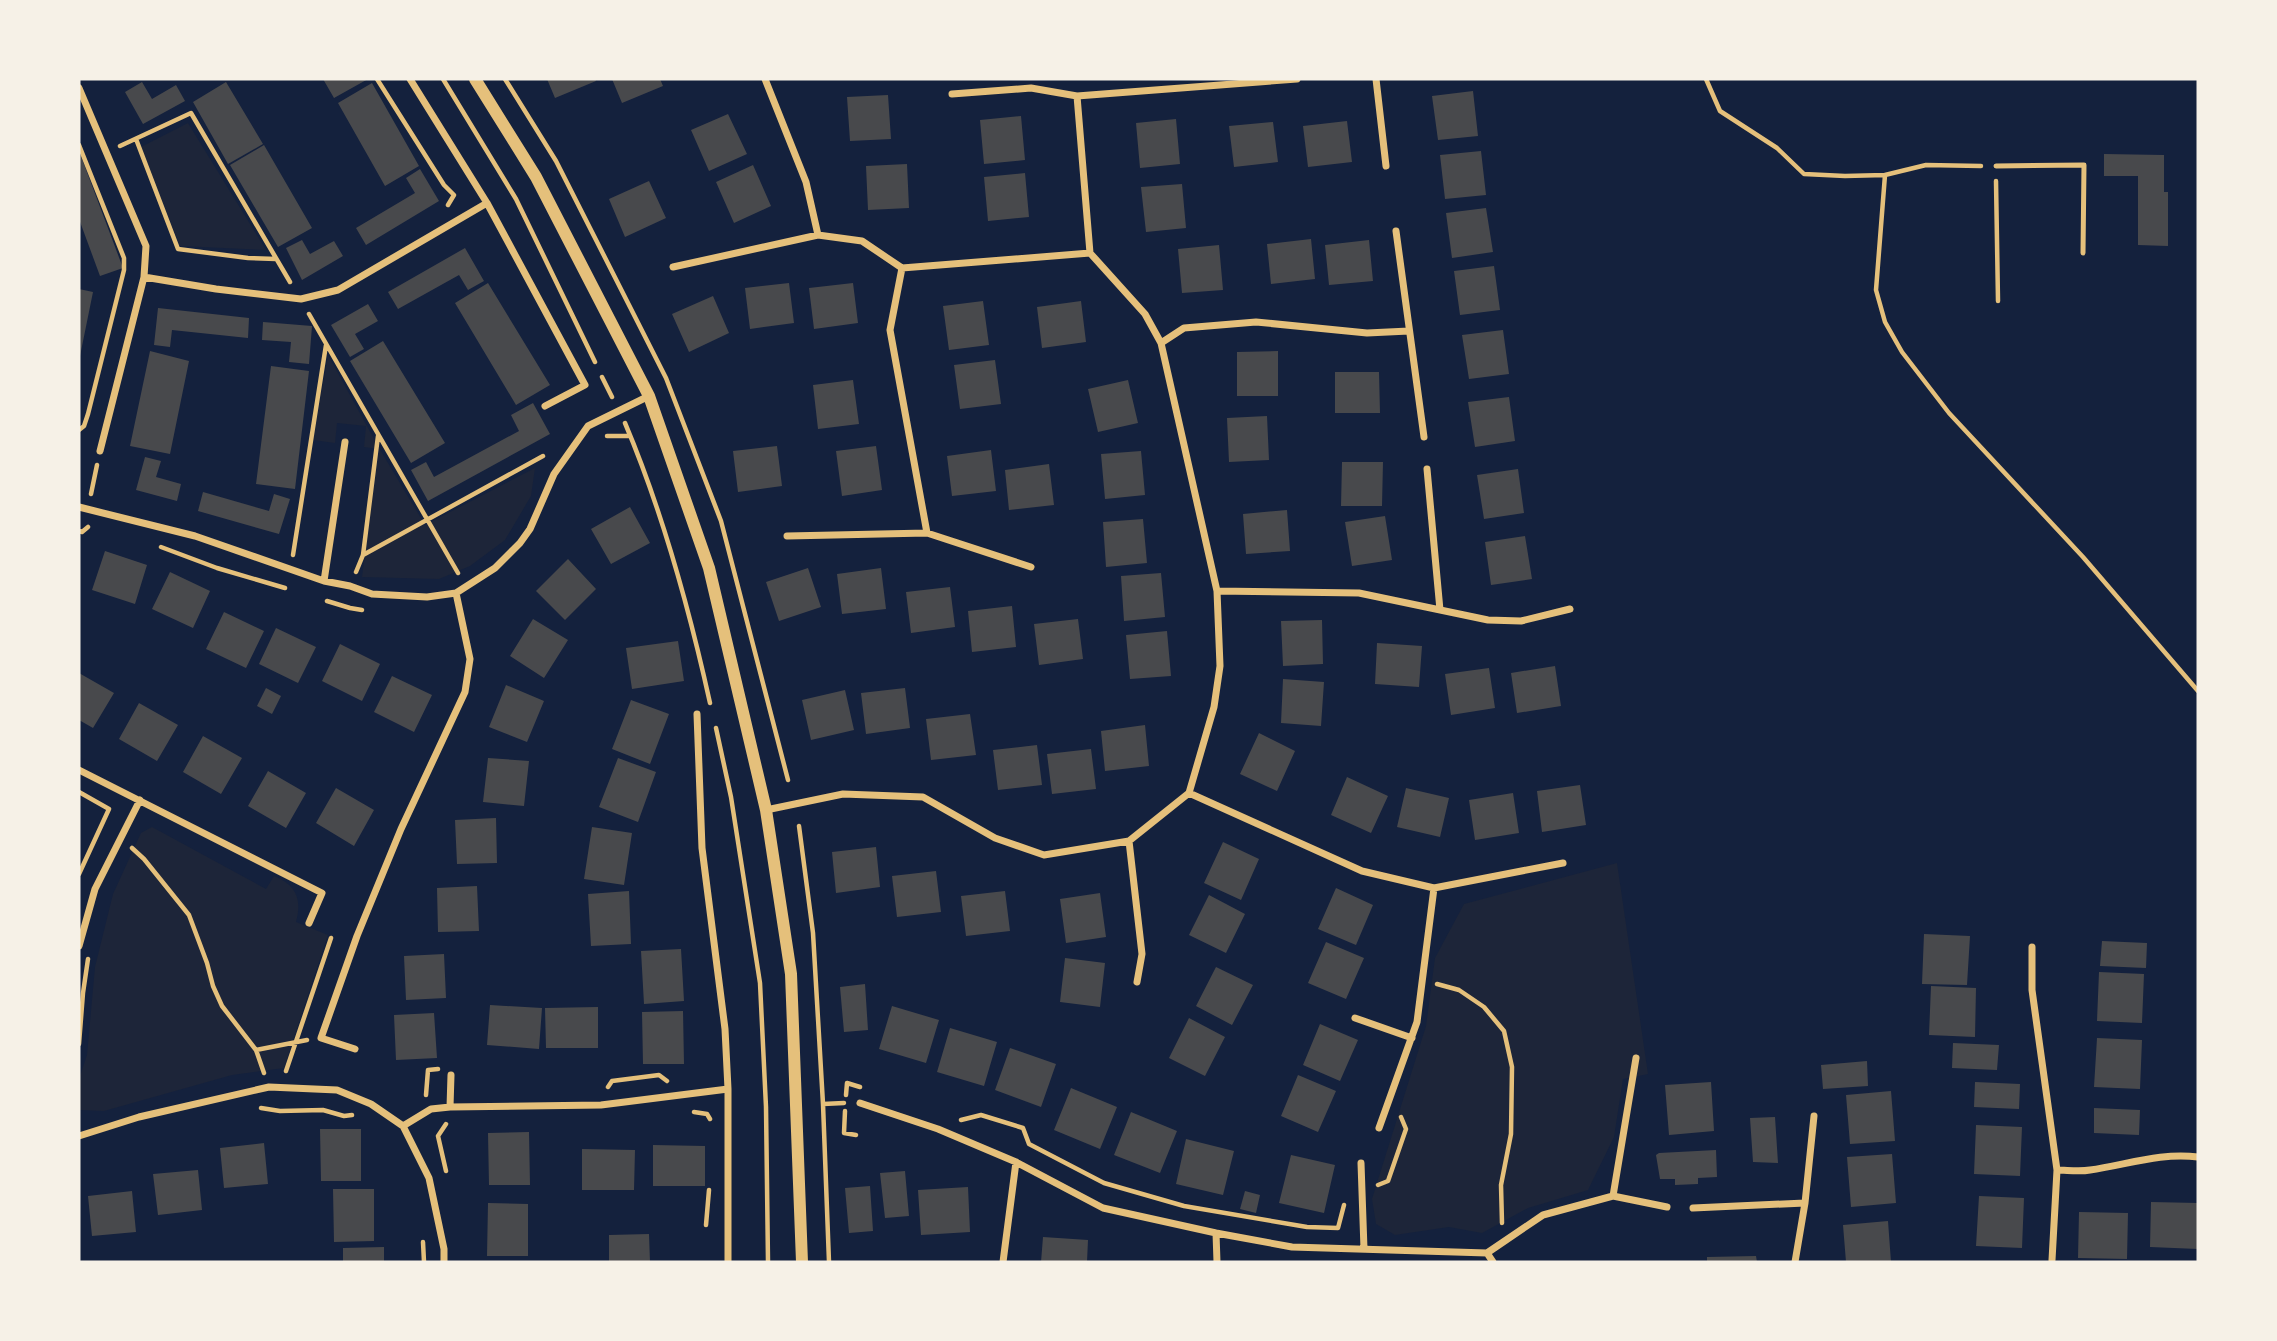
<svg xmlns="http://www.w3.org/2000/svg" width="2277" height="1341" font-family="Arial,sans-serif">
  <style>
    .green { fill: #1d2539 }
    .building { fill: #48494c }
    .lines { fill: none; stroke-linecap: round; stroke-linejoin: round }
    .path { stroke: #e5c07b; stroke-width: 4.5 }
    .service { stroke: #e5c07b; stroke-width: 5 }
    .minor { stroke: #e5c07b; stroke-width: 7 }
    .tertiary { stroke: #e5c07b; stroke-width: 12 }
  </style>
  <rect width="100%" height="100%" fill="#14213d"/>
  <path class="green" d="M188 123 266 250 180 246 141 147Z
    M328 355 379 448 425 525 535 468 531 496 505 540 470 566 439 579 362 577 379 449 364 447 366 426 337 423 335 443 313 440Z
    M152 827 266 889 274 876C297 885 302 900 296 922L328 935 284 1068 232 1075 104 1111 80 1110 79 1079 87 1055 95 967 113 894 141 833Z
    M1617 863 1648 1074 1623 1079 1614 1137 1588 1190 1528 1208 1482 1233 1449 1227 1395 1235 1376 1224 1372 1199 1426 1026 1435 958 1464 904Z"/>
  <path class="building" d="M323 79H368L334 98Z
    M547 79H595L596 81 555 98Z
    M612 79H660L663 86 622 103Z
    M142 82 152 99 176 85 185 101 143 124 125 92Z
    M226 82 263 144 228 164 193 102Z
    M372 83 419 166 385 186 338 103Z
    M1473 91 1478 136 1438 140 1432 96Z
    M888 95 891 139 850 141 847 97Z
    M728 114 747 154 709 171 691 130Z
    M1021 116 1025 160 984 164 980 120Z
    M1176 119 1180 164 1140 168 1136 123Z
    M1347 121 1352 162 1308 167 1303 126Z
    M1273 122 1278 162 1234 167 1229 126Z
    M264 145 312 228 278 247 230 165Z
    M79 151 123 268 100 276 79 219Z
    M1481 151 1486 195 1445 199 1440 155Z
    M2104 154 2164 155V192H2168V246L2138 245V176H2104Z
    M907 164 909 208 868 210 866 166Z
    M753 165 771 206 734 223 716 182Z
    M420 169 439 201 366 245 356 228 415 193 406 178Z
    M1025 173 1029 217 988 221 984 177Z
    M649 181 666 218 625 237 609 199Z
    M1182 184 1186 228 1146 232 1141 187Z
    M1486 208 1493 252 1452 258 1446 213Z
    M1311 239 1315 279 1271 284 1267 244Z
    M302 240 310 254 334 241 343 256 302 280 286 248Z
    M1369 240 1373 281 1329 285 1325 245Z
    M1219 245 1223 290 1182 293 1178 249Z
    M465 248 484 281 468 290 459 275 398 309 388 292Z
    M1494 266 1500 310 1460 315 1454 271Z
    M488 283 550 385 516 405 455 303Z
    M789 283 794 323 750 329 745 288Z
    M853 283 858 323 814 329 809 288Z
    M79 289 93 292 80 356H79Z
    M713 296 729 333 689 352 672 314Z
    M983 301 989 345 949 350 943 306Z
    M1081 301 1086 342 1042 348 1037 307Z
    M368 304 378 321 355 334 364 349 350 357 331 325Z
    M158 308 249 318 248 338 172 330 170 347 154 345Z
    M263 322 312 326 309 364 289 362 291 342 262 340Z
    M1503 330 1509 374 1469 379 1462 335Z
    M383 341 445 443 411 463 350 361Z
    M150 351 189 361 170 454 130 446Z
    M1278 351V396H1237V352Z
    M995 360 1001 404 960 409 954 365Z
    M271 366 309 371 295 489 256 484Z
    M1335 372H1379L1380 413H1335Z
    M853 380 859 424 818 429 813 385Z
    M1128 380 1138 423 1098 432 1088 389Z
    M1509 397 1515 441 1475 447 1468 402Z
    M533 403 550 434 428 501 411 470 426 462 434 477 519 431 511 415Z
    M1267 416 1269 460 1229 462 1227 418Z
    M777 446 782 486 738 492 733 451Z
    M876 446 882 490 842 496 836 451Z
    M991 450 996 491 952 496 947 456Z
    M1141 451 1145 495 1105 499 1101 454Z
    M145 457 161 461 156 477 181 484 177 501 136 490Z
    M1342 462H1383L1382 506H1341Z
    M1049 464 1054 505 1009 510 1005 470Z
    M1518 469 1524 513 1484 519 1477 475Z
    M203 492 269 511 274 494 290 499 279 534 198 511Z
    M630 507 650 543 611 564 591 529Z
    M1287 510 1290 551 1246 554 1243 514Z
    M1385 516 1392 560 1352 566 1345 522Z
    M1143 519 1147 563 1106 567 1103 522Z
    M1525 536 1532 579 1491 585 1485 542Z
    M105 551 147 565 135 604 92 590Z
    M568 559 596 589 565 620 536 591Z
    M808 568 821 607 779 621 766 582Z
    M881 568 886 609 842 614 837 574Z
    M170 572 210 591 193 628 152 609Z
    M1161 573 1165 617 1124 621 1121 576Z
    M950 587 955 627 911 633 906 592Z
    M1012 606 1016 647 972 652 968 611Z
    M224 612 264 631 246 668 206 649Z
    M533 619 568 640 544 678 510 656Z
    M1078 619 1083 659 1039 665 1034 624Z
    M1322 620 1323 664 1283 666 1281 621Z
    M276 628 316 647 298 683 259 664Z
    M1167 631 1171 676 1130 679 1126 635Z
    M678 641 684 681 632 689 626 648Z
    M1377 643 1422 646 1419 687 1375 684Z
    M340 644 380 664 362 701 322 681Z
    M1555 666 1561 706 1517 713 1511 673Z
    M1489 668 1495 708 1451 715 1445 674Z
    M79 673 114 693 93 728 79 720Z
    M392 676 432 695 414 732 374 712Z
    M1283 679 1324 682 1321 726 1281 723Z
    M506 685 544 701 527 742 489 727Z
    M266 688 281 696 272 714 257 706Z
    M905 688 910 728 866 734 861 693Z
    M845 690 854 730 811 740 802 700Z
    M631 700 669 714 650 764 612 749Z
    M139 703 178 725 157 761 119 739Z
    M970 714 976 755 931 760 926 719Z
    M1145 725 1149 766 1105 771 1101 731Z
    M1259 733 1295 751 1277 791 1240 774Z
    M203 736 242 758 221 794 183 772Z
    M1037 745 1042 785 998 790 993 750Z
    M1091 749 1096 789 1052 794 1047 754Z
    M488 758 529 761 524 806 483 802Z
    M618 758 656 772 638 822 599 807Z
    M268 771 306 793 286 828 248 806Z
    M1347 777 1388 796 1371 833 1331 815Z
    M1580 785 1586 825 1542 832 1537 791Z
    M336 788 374 810 354 846 316 823Z
    M1406 788 1449 798 1440 837 1397 827Z
    M1513 793 1519 833 1475 840 1469 800Z
    M496 818 497 863 457 864 455 820Z
    M592 827 632 833 624 885 584 879Z
    M1223 842 1259 859 1241 900 1204 883Z
    M876 847 880 887 836 893 832 852Z
    M936 871 941 912 897 917 892 876Z
    M477 886 479 931 438 932 437 888Z
    M1336 888 1373 905 1356 945 1318 929Z
    M629 891 631 944 591 946 588 894Z
    M1005 891 1010 931 966 936 961 896Z
    M1100 893 1106 937 1066 943 1060 899Z
    M1209 895 1245 914 1226 953 1189 935Z
    M1924 934 1970 936 1967 985 1922 984Z
    M2102 941 2147 943 2146 968 2100 966Z
    M1326 942 1364 958 1346 999 1308 983Z
    M681 949 684 1001 644 1004 641 951Z
    M444 954 446 998 406 1000 404 956Z
    M1065 958 1105 963 1100 1007 1060 1002Z
    M1216 967 1253 985 1232 1025 1196 1006Z
    M2099 972 2144 974 2142 1023 2097 1021Z
    M865 984 868 1030 844 1032 840 987Z
    M1931 986 1976 988 1975 1037 1929 1035Z
    M490 1005 542 1008 539 1049 487 1045Z
    M892 1006 939 1020 926 1063 879 1049Z
    M598 1007V1048H546L545 1008Z
    M683 1011 684 1064H643L642 1012Z
    M434 1013 437 1058 396 1060 394 1015Z
    M1189 1018 1225 1037 1205 1076 1169 1058Z
    M1320 1024 1358 1040 1340 1081 1303 1065Z
    M950 1028 997 1042 984 1086 937 1072Z
    M2097 1038 2142 1040 2140 1089 2094 1087Z
    M1953 1043 1999 1045 1997 1070 1952 1068Z
    M1010 1048 1056 1064 1041 1107 995 1090Z
    M1867 1061 1868 1086 1823 1089 1821 1065Z
    M1298 1075 1336 1091 1318 1132 1281 1116Z
    M1711 1082 1714 1131 1669 1135 1665 1085Z
    M1975 1082 2020 1084 2019 1109 1974 1107Z
    M1071 1088 1117 1107 1100 1149 1054 1130Z
    M1891 1091 1895 1141 1850 1144 1846 1095Z
    M2094 1108 2140 1110 2139 1135 2094 1133Z
    M1131 1112 1177 1131 1160 1173 1114 1155Z
    M1775 1117 1778 1163 1753 1162 1750 1118Z
    M1976 1125 2022 1127 2020 1176 1974 1174Z
    M320 1129H361V1181H321Z
    M529 1132 530 1185H489L488 1133Z
    M1186 1139 1234 1151 1223 1195 1176 1184Z
    M264 1143 268 1184 224 1188 220 1148Z
    M653 1145 705 1146V1186H653Z
    M582 1149 635 1150 634 1190H582Z
    M1716 1150 1717 1177 1698 1178V1184L1675 1185V1179H1660L1656 1155 1659 1153Z
    M1892 1154 1896 1203 1851 1207 1847 1157Z
    M1291 1155 1335 1165 1324 1213 1279 1203Z
    M198 1170 202 1210 158 1215 153 1174Z
    M905 1171 909 1216 885 1218 880 1173Z
    M870 1186 873 1231 849 1233 845 1188Z
    M968 1187 970 1232 921 1235 918 1190Z
    M333 1189H374V1241L334 1242Z
    M132 1191 136 1232 92 1236 88 1196Z
    M1245 1191 1260 1195 1256 1213 1240 1209Z
    M1979 1196 2024 1198 2022 1248 1976 1246Z
    M2151 1202 2198 1203V1249L2150 1247Z
    M488 1203 528 1204V1256H487Z
    M2079 1212 2128 1213 2127 1259 2078 1258Z
    M1888 1221 1891 1262H1846L1843 1225Z
    M649 1234 650 1262H609V1235Z
    M1043 1237 1088 1240 1087 1262H1041Z
    M384 1247V1262H343V1248Z
    M1756 1256 1757 1262H1707V1257Z"/>
  <g class="lines">
    <path class="path" d="M377 79 444 185 454 195 448 205
      M443 79 516 199 595 362
      M505 79 556 161 666 378 721 521 788 780
      M1706 79 1720 111 1777 148 1804 174 1845 176 1885 175
      M136 139 178 249 248 258 276 259
      M120 146 191 113 290 282
      M1981 166 1926 165 1885 175 1876 290 1885 322 1902 352 1949 413 2083 557 2198 691
      M1996 181 1998 301
      M309 314 458 573
      M602 377 612 397
      M625 423C663 513 689 608 710 703
      M79 430 84 426 88 414 124 270V258L79 145
      M607 436H630
      M91 494 97 465
      M79 531 82 532 88 527
      M161 547 217 568 285 588
      M293 555 326 345
      M363 555 543 456
      M356 572 363 555 378 436
      M327 601 350 608 362 610
      M716 728 731 797 760 983 766 1107 768 1262
      M79 792 109 809 79 874
      M799 826 813 933 823 1104 829 1262
      M132 848 144 859 189 915 207 963 213 986 222 1006 256 1050 264 1073
      M1437 984 1459 990 1484 1007 1504 1031 1512 1067 1511 1134 1501 1185 1502 1223
      M79 1044 83 993 88 959
      M256 1050 307 1040
      M286 1071 331 938
      M608 1087 612 1081 659 1075 667 1081
      M426 1095 428 1070 438 1069
      M846 1095 847 1083 860 1087
      M823 1104 844 1103
      M261 1108 280 1111 323 1110 344 1116 352 1115
      M845 1111 844 1133 856 1135
      M694 1112 707 1114 710 1119
      M961 1120 981 1115 1023 1128 1029 1144 1104 1183 1184 1206 1307 1227 1338 1228 1344 1205
      M446 1171 438 1136 446 1124
      M1378 1185 1388 1181 1406 1129 1401 1117
      M706 1225 709 1190
      M423 1242 424 1262"/>
    <path class="service" d="M1996 166 2084 165 2083 253"/>
    <path class="minor" d="M410 79 487 203 585 385 545 406
      M765 79 806 182 818 235
      M1376 79 1386 166
      M79 88 146 246 144 277 216 289 301 299 338 290 487 203
      M952 94 1031 88 1077 96 1090 253
      M1077 96 1297 79
      M1396 231 1424 437
      M673 267 818 235 862 241 902 268
      M902 268 890 330 927 533
      M1161 343 1184 328 1256 322 1367 333 1409 331
      M100 451 144 277
      M1427 469 1440 610
      M79 507 195 536 324 581 350 586 372 594 427 597 456 593 495 568 520 543 530 529 554 474 588 426 649 396
      M787 536 927 533 1031 567
      M324 581 345 442
      M1217 591 1359 593 1488 620 1521 621 1570 609
      M697 714 702 848 725 1029 728 1089V1262
      M79 770 322 893 309 923
      M1189 793 1362 871 1434 888 1563 863
      M766 810 843 794 923 797 995 838 1044 855 1129 841 1189 793 1214 707 1220 666 1217 591 1161 343 1145 314 1090 253 902 268
      M1129 841 1142 954 1137 982
      M79 946 95 889 140 800
      M2032 947V990L2057 1170 2052 1260
      M1355 1018 1412 1038
      M355 1049 321 1038 357 936 401 829 465 692 470 659 456 593
      M860 1103 938 1129 1016 1162 1103 1208 1216 1233 1292 1247 1487 1253 1493 1262
      M450 1107 451 1075
      M403 1126 431 1109 450 1107 601 1105 728 1089
      M1379 1128 1417 1022 1434 888
      M79 1136 139 1117 269 1087 337 1090 371 1104 403 1126 429 1178 444 1249V1262
      M1361 1163 1364 1249
      M2057 1170C2067 1170 2079 1172 2090 1170 2126 1165 2161 1152 2198 1157
      M1613 1196 1667 1207
      M1693 1208 1805 1203
      M1216 1233 1217 1262
      M1487 1253 1543 1215 1613 1196 1636 1058
      M1003 1262 1016 1162
      M1795 1262 1805 1203 1814 1116"/>
    <path class="tertiary" d="M475 79 536 177 649 396 709 568 766 810 791 974 802 1262"/>
  </g>
  <rect width="2277" height="1341" fill="none" stroke="#f6f1e7" stroke-width="161"/>
</svg>
